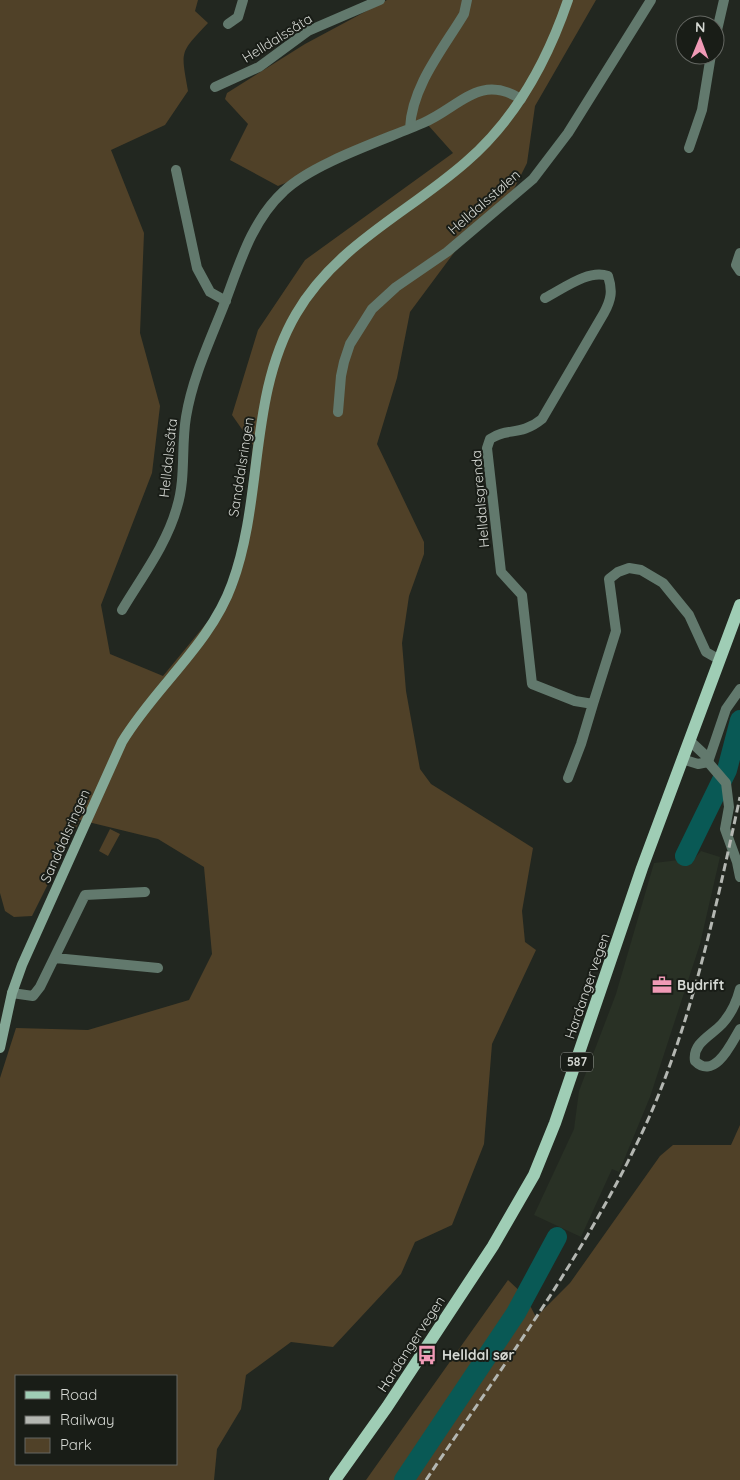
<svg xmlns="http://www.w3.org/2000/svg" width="740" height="1480" font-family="Quicksand,sans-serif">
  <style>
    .built { fill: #293125 }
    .green { fill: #504128; fill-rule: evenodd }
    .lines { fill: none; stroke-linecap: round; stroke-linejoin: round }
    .river { stroke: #095955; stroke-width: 20 }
    .minor { stroke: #62796d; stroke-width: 10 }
    .tertiary { stroke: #62796d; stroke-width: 10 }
    .secondary { stroke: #84a896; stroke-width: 10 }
    .primary { stroke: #9fcdb5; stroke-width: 12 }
    .rail { stroke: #b4b7b2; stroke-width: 3; stroke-dasharray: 8 4; stroke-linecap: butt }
    .labels { text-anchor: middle; stroke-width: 4; stroke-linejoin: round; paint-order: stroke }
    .shield { fill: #191d17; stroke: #9c9f9a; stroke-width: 1 }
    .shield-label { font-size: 12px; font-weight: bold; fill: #d4d7d2 }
    .street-label { font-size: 14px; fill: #d4d7d2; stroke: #191d17 }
    .poi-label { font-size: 14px; font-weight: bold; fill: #d4d7d2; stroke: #191d17; text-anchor: start }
  </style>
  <rect width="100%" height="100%" fill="#222720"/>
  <path class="built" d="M701 851 720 857 700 944 650 1097 619 1172 612 1169 581 1237 534 1215 574 1129 579 1091 616 994 654 863 695 858Z"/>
  <path class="green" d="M0 0H198L195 11 208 23C179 54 181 50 188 91L165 125 111 150 144 233 140 333 160 406 152 473 101 605 110 654 163 676 237 586 253 445 232 415 258 330 305 260 453 153 428 125 278 186 230 160 248 124 225 99 227 93 305 44 387 0H596L535 106 527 163 506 205 462 242 410 312 397 378 377 444 424 542V554L409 596 402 643 406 691 420 769 431 784 533 848 522 911 525 942 536 950 492 1044 484 1144 452 1225 415 1242 401 1274 333 1347 291 1342 246 1375 241 1409 217 1449 214 1480H0V1078L16 1028 88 1030 189 1000 212 954 204 867 158 839 80 820 32 916 14 917 5 911 0 893ZM16 1376H176V1464H16Z
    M110 829 120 834 108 856 99 851Z
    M740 1125V1480H366L508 1280 525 1296 536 1317 570 1283 660 1156 673 1145H731Z"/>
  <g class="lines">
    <path class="river" d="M685 856 727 770 740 720
      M404 1480 516 1313 557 1237"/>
    <path class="minor" d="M228 24 238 17 243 0
      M715 39 724 0
      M215 87 259 67 308 31 380 0
      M410 128C412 86 443 49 464 14L467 0
      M689 148 702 110 711 55
      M176 170 197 268 210 292 226 301
      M740 253 736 265 740 271
      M545 298C563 289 588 269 608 276 613 291 611 300 604 313L542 419C520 437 507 427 490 439L487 448 501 572 522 595 532 684 575 701 593 704 616 631 609 579 618 572 629 568 641 570 663 583 689 615 706 652 720 660
      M338 412 341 376 344 362 350 344 372 309 396 287 447 252 533 179 568 133 651 0
      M122 610C141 578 167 544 177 507 186 478 181 447 186 417 192 380 208 345 222 310 238 269 250 222 284 191 313 163 384 140 423 123 460 107 479 73 521 99
      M708 762 726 709 740 689
      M568 778 581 744 593 704
      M55 958 158 968
      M12 993 33 996 40 987 85 895 145 892"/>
    <path class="tertiary" d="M690 741 706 756 708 762 726 783 729 807 725 829 737 862 740 877
      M682 759 698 764 708 762
      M740 989C737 1001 731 1014 722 1024 712 1035 692 1043 695 1061 715 1081 732 1042 740 1029"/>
    <path class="secondary" d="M0 1048 12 993 22 965 122 742C155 687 210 645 232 584 264 497 248 396 296 314 336 245 408 213 466 162 516 119 547 62 568 0"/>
    <path class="primary" d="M335 1480 387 1407 493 1246 534 1175 555 1123 642 868 740 605"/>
    <path class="rail" d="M426 1480C506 1361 593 1244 651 1113 694 1013 717 903 740 797"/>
  </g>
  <defs>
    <symbol id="office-bare" viewBox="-9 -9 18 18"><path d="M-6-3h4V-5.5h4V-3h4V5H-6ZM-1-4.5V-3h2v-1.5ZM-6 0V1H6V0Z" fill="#f09ab6" stroke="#191d17" stroke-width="2.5" paint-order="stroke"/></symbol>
    <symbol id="bus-bare" viewBox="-9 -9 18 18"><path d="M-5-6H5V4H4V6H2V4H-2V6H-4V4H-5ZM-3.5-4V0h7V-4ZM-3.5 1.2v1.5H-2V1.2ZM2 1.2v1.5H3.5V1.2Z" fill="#f09ab6" stroke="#191d17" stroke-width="2.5" paint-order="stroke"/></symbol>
  </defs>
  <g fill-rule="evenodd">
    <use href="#office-bare" x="648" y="971" width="28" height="28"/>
    <use href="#bus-bare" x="413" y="1341" width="28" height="28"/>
  </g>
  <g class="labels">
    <rect class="shield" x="561" y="1052.5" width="32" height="19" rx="4"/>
    <g class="shield-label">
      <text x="577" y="1066">587</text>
    </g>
    <g class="street-label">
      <text transform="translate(277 38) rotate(-32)" y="5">Helldalssåta</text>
      <text transform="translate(484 202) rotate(-41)" y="5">Helldalsstølen</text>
      <text transform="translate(168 458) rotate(-84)" y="5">Helldalssåta</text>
      <text transform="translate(241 467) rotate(-81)" y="5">Sanddalsringen</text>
      <text transform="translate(480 499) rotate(-95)" y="5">Helldalsgrenda</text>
      <text transform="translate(65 836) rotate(-66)" y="5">Sanddalsringen</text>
      <text transform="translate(587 986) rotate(-71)" y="5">Hardangervegen</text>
      <text transform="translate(411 1344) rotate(-57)" y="5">Hardangervegen</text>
    </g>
    <g class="poi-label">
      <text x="677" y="990">Bydrift</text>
      <text x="442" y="1360">Helldal sør</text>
    </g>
  </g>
  <rect x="15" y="1375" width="162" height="90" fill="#191d17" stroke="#646762"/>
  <rect x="25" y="1391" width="25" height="8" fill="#9fcdb5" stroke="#646762"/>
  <text x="60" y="1400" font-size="15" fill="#d4d7d2">Road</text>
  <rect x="25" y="1416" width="25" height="8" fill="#b4b7b2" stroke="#646762"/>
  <text x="60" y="1425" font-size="15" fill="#d4d7d2">Railway</text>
  <rect x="25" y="1438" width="25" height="15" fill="#504128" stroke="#646762"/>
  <text x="60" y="1450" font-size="15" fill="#d4d7d2">Park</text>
  <g transform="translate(700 40) rotate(1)"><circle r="24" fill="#191d17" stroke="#646762"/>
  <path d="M0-4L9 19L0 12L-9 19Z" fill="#f09ab6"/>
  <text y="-8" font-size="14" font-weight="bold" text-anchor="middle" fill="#d4d7d2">N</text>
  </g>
</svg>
